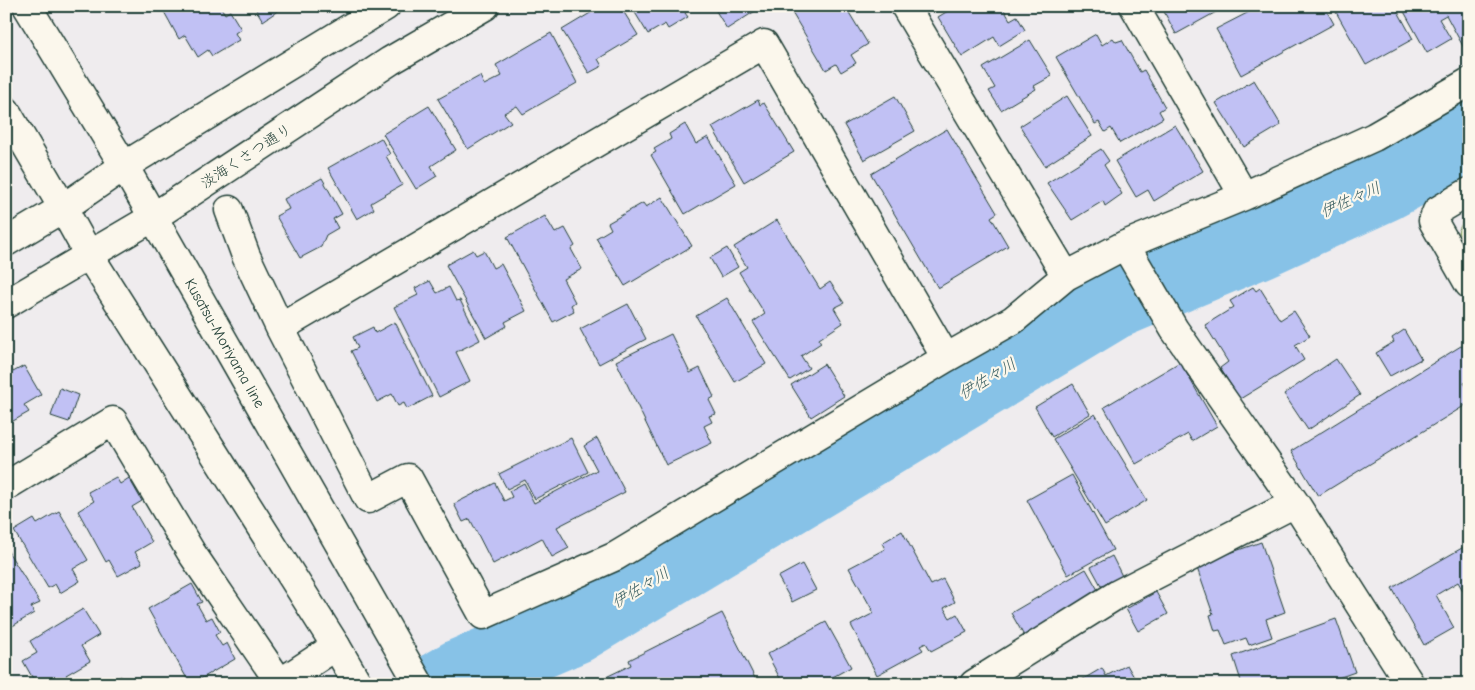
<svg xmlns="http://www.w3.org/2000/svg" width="1475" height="690" font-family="'Comic Neue','Klee One',sans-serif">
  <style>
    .green { fill: #c4db91; stroke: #728c62 }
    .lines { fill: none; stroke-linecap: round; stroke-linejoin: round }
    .river { stroke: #87c2e7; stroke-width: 74 }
    .building { fill: #c1c1f4; stroke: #1f3d34 }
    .minor-casing { stroke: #1f3d34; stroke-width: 31 }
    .major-casing { stroke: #1f3d34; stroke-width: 31 }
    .minor { stroke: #fbf7ec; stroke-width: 28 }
    .major { stroke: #fbf7ec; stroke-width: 28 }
    .labels { text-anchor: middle; stroke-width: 4.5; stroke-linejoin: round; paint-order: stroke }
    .street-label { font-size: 15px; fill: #1f3d34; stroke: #fbf7ec }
    .water-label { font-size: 16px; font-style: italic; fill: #395e61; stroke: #fbf7ec }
  </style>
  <rect width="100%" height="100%" fill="#efecee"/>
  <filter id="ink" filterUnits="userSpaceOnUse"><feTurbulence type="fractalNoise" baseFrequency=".02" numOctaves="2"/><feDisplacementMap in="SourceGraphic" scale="10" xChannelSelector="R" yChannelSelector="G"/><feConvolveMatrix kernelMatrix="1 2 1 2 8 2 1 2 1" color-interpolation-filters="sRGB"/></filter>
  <g filter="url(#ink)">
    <path class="green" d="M1468 210H1469V251L1458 232Z"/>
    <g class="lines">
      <path class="river" d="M446 684 462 675 574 627 1112 303 1258 242 1385 184 1469 139"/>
    </g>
    <path class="building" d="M165 6H220L225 14 230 11 241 29 235 33 239 40 212 56 208 50 198 57 185 35 179 39 162 8Z
      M254 6H285L263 21Z
      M602 6H620L638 35 598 59 602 66 589 73 562 30Z
      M631 6H695L685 13 688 17 668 29 665 24 648 34Z
      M713 6H763L727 29Z
      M788 6H845L868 44 851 55 856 63 841 72 836 64 826 70Z
      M956 6H1002L1010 20 1017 16 1025 30 999 46 994 37 962 57 938 17Z
      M1161 6H1227L1176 34Z
      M1249 6H1324L1334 24 1241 75 1216 29 1251 11Z
      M1346 6H1395L1413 39 1366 65 1336 12Z
      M1401 6H1464L1469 14V45L1464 48 1446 15 1439 19 1451 39 1427 53Z
      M551 33 577 83 523 114 517 106 504 113 511 122 468 149 438 99 480 76 484 85 502 76 496 65Z
      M1096 34 1102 45 1113 38 1116 42 1122 40 1140 72 1144 70 1165 107 1159 111 1163 118 1120 143 1111 128 1105 132 1099 122 1095 124 1056 57Z
      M1030 40 1052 76 1034 86 1036 89 1001 110 989 91 995 88 983 68Z
      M1254 80 1281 125 1244 147 1216 103Z
      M895 96 915 131 864 160 844 125Z
      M1067 96 1092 136 1045 166 1020 126Z
      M758 100 760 105 764 103 794 152 744 182 712 127Z
      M429 106 456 150 431 166 437 176 416 189 383 134Z
      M685 124 696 144 708 137 736 184 685 214 651 155 656 152 654 149 671 139 669 134Z
      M1175 125 1203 171 1154 201 1148 190 1136 197 1115 161Z
      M947 129 997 213 991 217 1008 246 938 288 871 174Z
      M381 138 390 154 386 156 402 185 371 203 374 209 357 219 328 168Z
      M1101 149 1109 161 1104 165 1122 194 1105 206 1103 201 1072 220 1047 183Z
      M322 178 342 214 333 219 338 228 326 235 321 247 300 258 276 216 289 209 284 199Z
      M662 197 692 246 625 286 596 238 611 229 608 223 643 203 646 207Z
      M545 216 555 233 565 228 575 246 571 249 582 269 563 279 575 302 571 305 574 311 553 322 507 237Z
      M777 220 820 289 830 282 844 303 834 308 843 323 819 339 821 343 801 356 809 368 790 380 753 322 765 314 739 272 747 267 734 247Z
      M727 248 738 267 721 277 710 258Z
      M473 250 476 255 484 251 493 268 501 264 526 311 505 322 507 326 486 338 446 265Z
      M430 281 437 293 449 287 456 301 460 300 480 340 456 352 470 381 439 397 394 307 418 295 415 288Z
      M1253 287 1256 291 1260 288 1280 320 1294 311 1310 336 1295 345 1304 360 1240 399 1220 368 1228 362 1205 325 1234 307 1230 301Z
      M727 298 766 364 735 382 696 316Z
      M628 304 646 339 599 364 580 329Z
      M395 322 432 396 407 409 404 403 398 406 392 394 377 402 351 351 358 348 353 337 373 327 375 333Z
      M1404 330 1421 359 1390 376 1376 353 1394 342 1392 338Z
      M671 334 690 373 700 368 714 397 709 400 716 414 709 416 712 422 704 426 712 443 666 465 616 361Z
      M1469 341V380L1464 383 1469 391V403L1318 496 1291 451Z
      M1336 359 1360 395 1308 430 1284 394Z
      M1180 362 1217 426 1192 441 1188 434 1136 464 1104 407Z
      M824 364 844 396 811 417 791 385Z
      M9 365 13 372 24 366 41 395 24 405 29 412 6 425V366Z
      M1073 384 1090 414 1052 437 1035 407Z
      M60 388 78 395 69 422 51 416Z
      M1095 414 1147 500 1105 526 1053 439Z
      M571 438 588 472 535 499 525 480 507 489 499 474Z
      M597 438 625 492 557 527 569 548 552 557 542 538 493 564 470 519 463 522 454 504 495 483 504 501 512 497 509 491 524 483 534 503 597 470 584 446Z
      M1072 475 1113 550 1068 575 1027 500Z
      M116 477 120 484 129 478 142 501 132 507 152 542 135 552 142 563 118 576 109 560 106 562 78 511 94 501 88 492Z
      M59 511 88 560 73 569 80 581 60 593 55 584 48 588 14 531 34 519 37 524Z
      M902 531 931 585 943 579 955 602 944 608 950 618 957 614 967 632 931 651 926 643 920 646 923 650 877 675 851 625 874 613 849 568 885 549 882 543Z
      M1261 542 1285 612 1266 619 1272 637 1249 645 1246 638 1226 645 1220 630 1215 631 1210 615 1213 614 1196 565Z
      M1469 544V601L1458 582 1436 595 1454 628 1424 645 1392 588Z
      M6 548 40 603 31 607 34 613 6 630Z
      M1112 556 1125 582 1103 589 1091 567Z
      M802 564 816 590 792 602 778 577Z
      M1086 569 1102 597 1027 641 1011 613Z
      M192 584 202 602 197 604 206 620 212 617 220 632 215 635 222 646 227 643 235 659 192 684H190L148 609Z
      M1156 592 1168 614 1138 631 1126 609Z
      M83 609 99 635 81 646 90 661 66 675 70 681 65 684H36L23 661 37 653 30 641Z
      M722 613 758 684H604L602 679 631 665 629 660Z
      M1336 619 1355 672 1321 684H1242L1233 656Z
      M826 622 851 667 831 678 834 683 833 684H783L767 654Z
      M1127 665 1138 684H1075L1102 668 1106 676Z
      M121 676 126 684H108Z"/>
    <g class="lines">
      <defs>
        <path id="minor" d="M905 6 1066 276
          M1134 6 1244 196
          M1469 192 1437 211 1433 221 1469 284
          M229 210 246 256 280 328 368 499 408 478 483 615 616 556 946 358
          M6 242 63 208 124 166 386 6
          M1125 245 1174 329 1295 503 1410 684
          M6 304 152 218 390 61 485 6
          M280 328 764 44 946 358 1013 320 1066 276 1125 245 1244 196 1374 137 1469 82
          M6 486 113 421 191 552 280 683 336 646
          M974 684 1118 594 1295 503"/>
        <g id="major">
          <path id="s1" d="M27 6 124 166 419 684"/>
          <path d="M6 111 63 208 89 255 336 646 358 684"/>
        </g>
      </defs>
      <use href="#minor" class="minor-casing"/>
      <use href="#major" class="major-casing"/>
      <use href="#minor" class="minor"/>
      <use href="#major" class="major"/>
    </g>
  </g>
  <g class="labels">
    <g class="street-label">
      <text transform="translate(246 156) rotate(-33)" y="5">淡海くさつ通り</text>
      <text dy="5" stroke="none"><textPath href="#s1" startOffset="391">Kusatsu-Moriyama line</textPath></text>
    </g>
    <g class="water-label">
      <text transform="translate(1350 199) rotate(-24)" y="6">伊佐々川</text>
      <text transform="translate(987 378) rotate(-31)" y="6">伊佐々川</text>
      <text transform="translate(640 587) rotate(-31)" y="6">伊佐々川</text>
    </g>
  </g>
  <rect width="1475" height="690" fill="none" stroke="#fbf7ec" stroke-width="25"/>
  <rect x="12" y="12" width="1450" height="665" fill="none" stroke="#1f3d34" stroke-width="2" filter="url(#ink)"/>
</svg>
